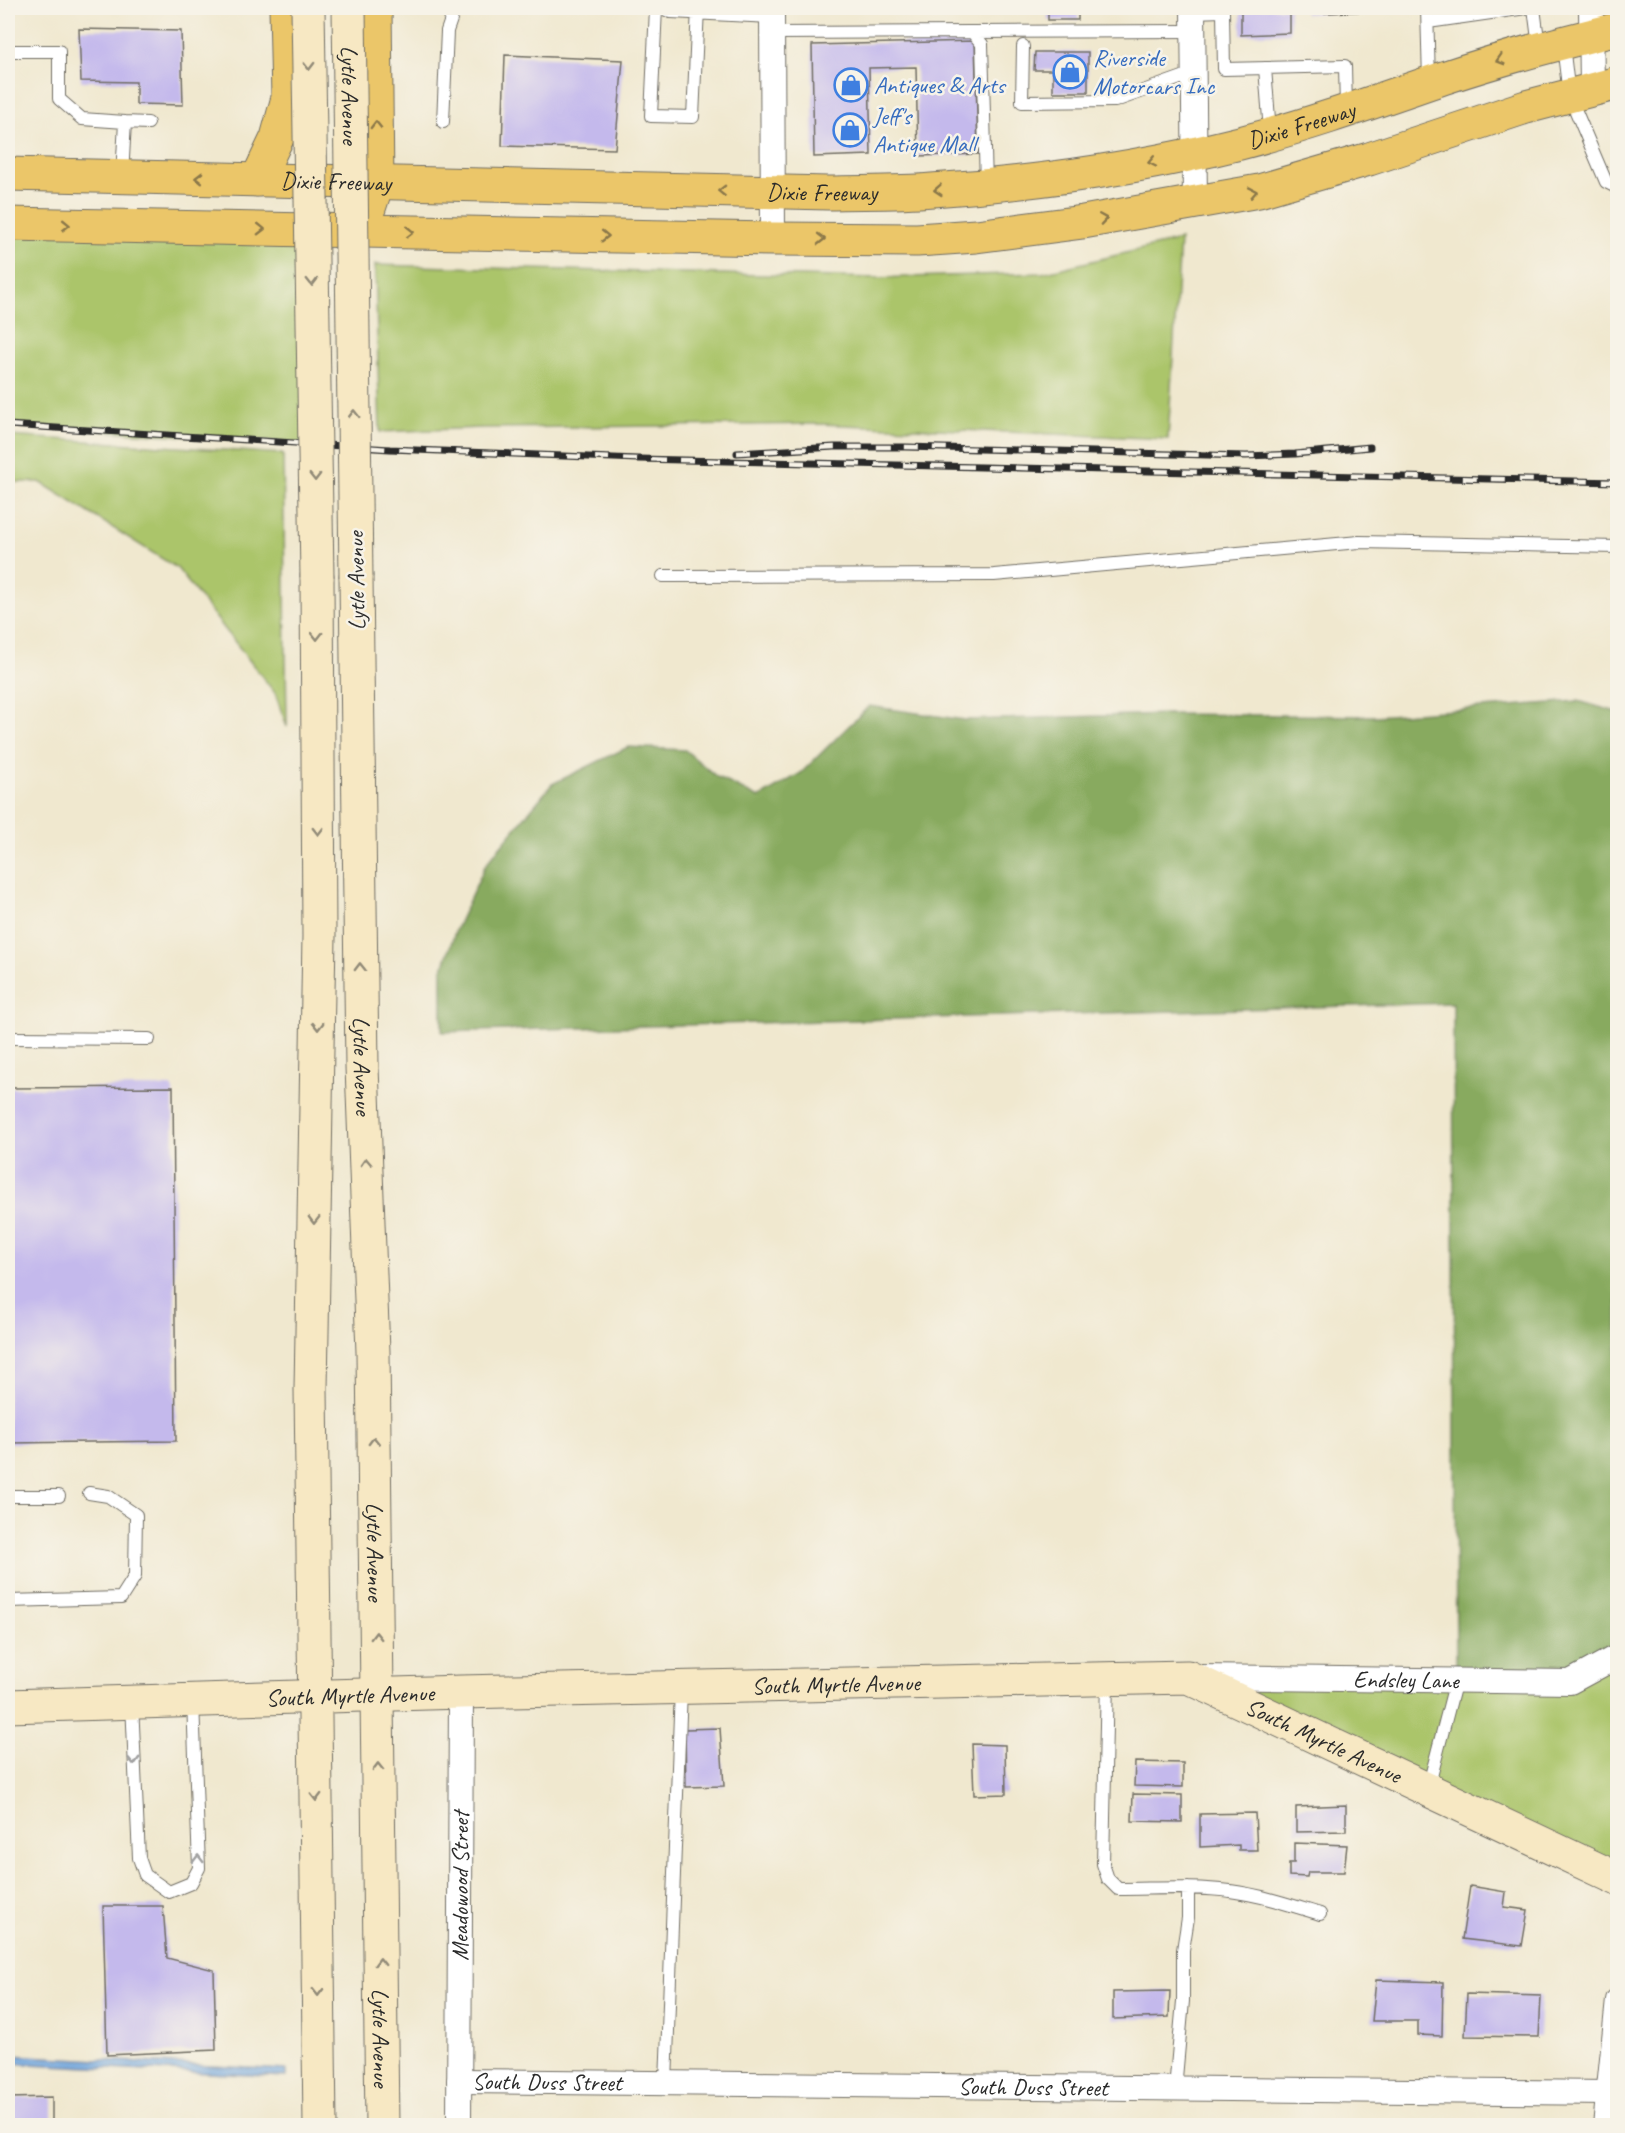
<svg xmlns="http://www.w3.org/2000/svg" width="1625" height="2133" font-family="Caveat,sans-serif">
  <style>
    .green { fill: #abc56b; stroke: #6b784b; stroke-width: 1.5 }
    .forest { fill: #88aa5f; stroke: #5a6a45; stroke-width: 1.5 }
    .water { fill: #70a4dc; stroke: #4e6884; stroke-width: 1.5 }
    .building { fill: #c4b9ec }
    .lines { fill: none; stroke-linecap: round; stroke-linejoin: round }
    .lane-casing { stroke: #706d64; stroke-width: 14 }
    .street-casing { stroke: #706d64; stroke-width: 26 }
    .secondary-casing { stroke: #706d64; stroke-width: 35 }
    .primary-casing { stroke: #706d64; stroke-width: 35 }
    .lane { stroke: #fff; stroke-width: 12 }
    .street { stroke: #fff; stroke-width: 24 }
    .secondary { stroke: #f7e8c3; stroke-width: 33 }
    .primary { stroke: #ebc669; stroke-width: 33 }
    .rail-casing { stroke: #2b2b2b; stroke-width: 7 }
    .rail { stroke: #f7f3e8; stroke-width: 4.5; stroke-dasharray: 14; stroke-linecap: butt }
    .secondary-bridge-casing { stroke: #706d64; stroke-width: 35; stroke-linecap: butt }
    .secondary-bridge { stroke: #f7e8c3; stroke-width: 33 }
    .oneway { stroke: #8b784a }
    .oneway2 { stroke: #918a77 }
    .oneway3 { stroke: #a0a0a0 }
    .labels { text-anchor: middle; stroke-width: 5; stroke-linejoin: round; paint-order: stroke }
    .shop-label { font-size: 24px; fill: #366cbe; stroke: #f7f3e8; text-anchor: start }
    .street-label { font-size: 24px; fill: #2b2b2b; stroke: #f7f3e8 }
  </style>
  <rect width="100%" height="100%" fill="#f7f3e8"/>
  <filter id="ink" filterUnits="userSpaceOnUse"><feTurbulence type="fractalNoise" baseFrequency=".0167" numOctaves="2"/><feDisplacementMap in="SourceGraphic" scale="12" xChannelSelector="R" yChannelSelector="G"/><feConvolveMatrix kernelMatrix="1 2 1 2 8 2 1 2 1" color-interpolation-filters="sRGB"/></filter>
  <filter id="wash" filterUnits="userSpaceOnUse"><feTurbulence type="fractalNoise" baseFrequency=".008" numOctaves="4" result="noise"/><feDisplacementMap in="SourceGraphic" scale="24" xChannelSelector="R" yChannelSelector="G"/><feGaussianBlur stdDeviation="1.35" result="paint"/><feColorMatrix in="noise" values="0 0 0 0 0 0 0 0 0 0 0 0 0 0 0 0 0 1.4 0 .05"/><feComposite in="paint" operator="in"/></filter>
  <g filter="url(#wash)">
    <rect width="100%" height="100%" fill="#f0e8cf"/>
    <path class="green" d="M8 224 305 230 315 444 8 425Z
      M1180 240 1168 439 819 424 482 428 380 432 375 265 875 278 1042 273Z
      M8 436 283 454 287 727 275 693 177 568 40 482H8Z
      M1617 1656V1879L1188 1677 1570 1682Z"/>
    <path class="forest" d="M1578 701 1617 712V1656L1570 1682 1456 1680 1453 1003 442 1032V971L456 929 486 864 552 784 628 747 685 750 717 777 759 798 801 773 869 706 965 720 1168 714 1375 716Z"/>
    <path class="water" d="M8 2055 286 2070V2077L8 2063Z"/>
    <g id="blocks">
      <path class="building" d="M1048 8H1078V20H1048Z
        M1241 8H1290V33L1241 35Z
        M1305 8H1372V11L1305 14Z
        M79 29 181 31 183 105 136 104V82L81 81Z
        M975 41 978 154 918 156 916 67 869 68 871 155 814 157 812 45Z
        M1035 52H1088V92H1053V70H1034Z
        M505 55 623 60 615 149 502 146Z
        M173 1087 176 1441 8 1443V1088Z
        M720 1728 724 1786 686 1787 685 1729Z
        M972 1744 1005 1745 1006 1794 974 1795Z
        M1135 1762 1183 1763V1787L1134 1786Z
        M1133 1794 1182 1795V1822L1132 1821Z
        M1346 1805V1831L1296 1832V1807Z
        M1255 1813 1257 1850H1239V1845L1200 1847V1814Z
        M1294 1843 1347 1845 1344 1872H1308L1307 1877 1289 1876V1863H1294Z
        M1470 1886 1506 1892 1504 1907 1528 1910 1522 1946 1462 1939Z
        M103 1906H163L167 1958 214 1970 216 2050 107 2055Z
        M1376 1980 1443 1982 1442 2036 1418 2035V2021H1372Z
        M1170 1991 1169 2017 1113 2019V1992Z
        M1467 1994 1541 1996 1539 2037 1465 2036Z
        M52 2097V2126H8V2098Z"/>
    </g>
  </g>
  <g filter="url(#ink)">
    <use href="#blocks" fill-opacity="0" stroke="#706d64" stroke-width="1.5"/>
    <g class="lines">
      <defs>
        <path id="lane" d="M656 8 651 116 693 117 698 8
          M662 8 671 12 772 17
          M1427 8 1429 81
          M1534 8 1539 47
          M1193 12 1223 11 1224 69 1345 66 1346 108
          M1428 22 1526 8
          M972 32 1193 31
          M772 33 972 32 982 44 986 185
          M1563 45 1569 95 1606 182 1618 188
          M1023 46 1022 102 1115 101 1194 73
          M8 51H59V99L82 119 125 122 122 176
          M1265 68 1270 132
          M125 122 148 123
          M443 122 447 31 455 8
          M663 576 994 575 1359 542 1618 547
          M8 1038 149 1039
          M8 1496H59
          M8 1601 121 1598 135 1576 136 1515 108 1496 89 1493
          M1107 1679 1103 1864 1108 1879 1118 1889C1155 1889 1193 1886 1230 1891 1261 1895 1291 1905 1320 1914
          M132 1703 139 1858 145 1875 169 1892 191 1883 199 1868 193 1700
          M1428 1788 1456 1680
          M666 2083 681 1689
          M1175 2089 1183 2001V1950L1188 1918V1888"/>
        <g id="street">
          <path d="M772 8 773 239"/>
          <path d="M1193 8 1195 203"/>
          <path d="M1591 8 1592 89"/>
          <path id="s1" d="M1196 1677 1570 1682 1618 1656"/>
          <path id="s2" d="M459 2081 1608 2093"/>
          <path id="s3" d="M459 2126 461 1692"/>
          <path d="M1605 2126 1618 2000"/>
        </g>
        <g id="secondary">
          <path d="M317 577 319 936 311 1389 320 2126"/>
          <path id="s4" d="M356 577 362 1067 373 1352 382 2126"/>
          <path id="s5" d="M8 1706 461 1692 1188 1677 1618 1879"/>
        </g>
        <g id="primary">
          <path id="s6" d="M8 174 828 193C863 192 898 193 932 190 1036 183 1140 168 1240 143 1309 125 1376 101 1443 78 1500 59 1559 43 1618 29"/>
          <path d="M257 180 277 138 288 98 286 8"/>
          <path d="M8 224 773 239 917 240 976 236 1083 222 1259 191 1369 159 1526 107 1618 83"/>
          <path d="M351 231 369 208 377 184 375 8"/>
        </g>
      </defs>
      <use href="#lane" class="lane-casing"/>
      <use href="#street" class="street-casing"/>
      <use href="#secondary" class="secondary-casing"/>
      <use href="#primary" class="primary-casing"/>
      <use href="#lane" class="lane"/>
      <use href="#street" class="street"/>
      <use href="#secondary" class="secondary"/>
      <use href="#primary" class="primary"/>
      <defs>
        <path id="rail" d="M8 425 390 449 638 459 1618 482
          M737 453 834 447H906L1246 456 1295 454 1370 447"/>
      </defs>
      <use href="#rail" class="rail-casing"/>
      <use href="#rail" class="rail"/>
      <defs>
        <g id="secondary-bridge">
          <path d="M308 8 317 577"/>
          <path id="s7" d="M349 8 356 577"/>
        </g>
      </defs>
      <use href="#secondary-bridge" class="secondary-bridge-casing"/>
      <use href="#secondary-bridge" class="secondary-bridge"/>
    </g>
    <defs><path id="oneway-chevron" d="M-2-3.5L2.5 0L-2 3.5" fill="none" stroke-width="1.6" stroke-linecap="round" stroke-linejoin="round" transform="scale(1.5)"/></defs>
    <g class="oneway">
      <use href="#oneway-chevron" transform="translate(1500 60) rotate(163)"/>
      <use href="#oneway-chevron" transform="translate(376 125) rotate(-91)"/>
      <use href="#oneway-chevron" transform="translate(1152 162) rotate(168)"/>
      <use href="#oneway-chevron" transform="translate(199 178) rotate(-179)"/>
      <use href="#oneway-chevron" transform="translate(938 190) rotate(176)"/>
      <use href="#oneway-chevron" transform="translate(722 191) rotate(-179)"/>
      <use href="#oneway-chevron" transform="translate(1253 192) rotate(-11)"/>
      <use href="#oneway-chevron" transform="translate(1103 219) rotate(-9)"/>
      <use href="#oneway-chevron" transform="translate(66 225) rotate(1)"/>
      <use href="#oneway-chevron" transform="translate(261 229) rotate(1)"/>
      <use href="#oneway-chevron" transform="translate(410 232) rotate(1)"/>
      <use href="#oneway-chevron" transform="translate(605 236) rotate(1)"/>
      <use href="#oneway-chevron" transform="translate(821 239)"/>
    </g>
    <g class="oneway2">
      <use href="#oneway-chevron" transform="translate(309 66) rotate(89)"/>
      <use href="#oneway-chevron" transform="translate(312 282) rotate(89)"/>
      <use href="#oneway-chevron" transform="translate(354 414) rotate(-91)"/>
      <use href="#oneway-chevron" transform="translate(315 477) rotate(89)"/>
      <use href="#oneway-chevron" transform="translate(317 636) rotate(90)"/>
      <use href="#oneway-chevron" transform="translate(318 831) rotate(90)"/>
      <use href="#oneway-chevron" transform="translate(360 967) rotate(-91)"/>
      <use href="#oneway-chevron" transform="translate(318 1026) rotate(90)"/>
      <use href="#oneway-chevron" transform="translate(366 1162) rotate(-93)"/>
      <use href="#oneway-chevron" transform="translate(314 1220) rotate(91)"/>
      <use href="#oneway-chevron" transform="translate(374 1441) rotate(-91)"/>
      <use href="#oneway-chevron" transform="translate(376 1636) rotate(-91)"/>
      <use href="#oneway-chevron" transform="translate(378 1767) rotate(-91)"/>
      <use href="#oneway-chevron" transform="translate(316 1797) rotate(89)"/>
      <use href="#oneway-chevron" transform="translate(380 1962) rotate(-91)"/>
      <use href="#oneway-chevron" transform="translate(318 1992) rotate(89)"/>
    </g>
    <g class="oneway3">
      <use href="#oneway-chevron" transform="translate(134 1761) rotate(88)"/>
      <use href="#oneway-chevron" transform="translate(198 1859) rotate(-90)"/>
    </g>
  </g>
  <defs>
    <symbol id="shop-ring" viewBox="-11 -11 22 22"><circle r="9.5" fill="#f7f3e8" stroke="#3f7fe0" stroke-width="1.5"/><path d="M-5-2.5h2.3a2.7 3.5 0 0 1 5.4 0H5L5.5 6h-11ZM-1.5-2.5h3a1.5 2.3 0 0 0-3 0Z" fill="#3f7fe0"/></symbol>
  </defs>
  <g fill-rule="evenodd">
    <use href="#shop-ring" x="1051" y="53" width="38" height="38"/>
    <use href="#shop-ring" x="832" y="66" width="38" height="38"/>
    <use href="#shop-ring" x="831" y="111" width="38" height="38"/>
  </g>
  <g class="labels">
    <g class="shop-label">
      <text x="1093" y="66">Riverside<tspan x="1093" dy="28">Motorcars Inc</tspan></text>
      <text x="874" y="93">Antiques &amp; Arts</text>
      <text x="873" y="124">Jeff's<tspan x="873" dy="28">Antique Mall</tspan></text>
    </g>
    <g class="street-label">
      <text dy="8" stroke="none"><textPath href="#s7" startOffset="87">Lytle Avenue</textPath></text>
      <text dy="8" stroke="none"><textPath href="#s6" startOffset="1300">Dixie Freeway</textPath></text>
      <text dy="8" stroke="none"><textPath href="#s6" startOffset="328">Dixie Freeway</textPath></text>
      <text dy="8" stroke="none"><textPath href="#s6" startOffset="814">Dixie Freeway</textPath></text>
      <text transform="translate(356 581) rotate(-91)" y="8">Lytle Avenue</text>
      <text dy="8" stroke="none"><textPath href="#s4" startOffset="489">Lytle Avenue</textPath></text>
      <text dy="8" stroke="none"><textPath href="#s4" startOffset="975">Lytle Avenue</textPath></text>
      <text dy="8" stroke="none"><textPath href="#s1" startOffset="210">Endsley Lane</textPath></text>
      <text dy="8" stroke="none"><textPath href="#s5" startOffset="828">South Myrtle Avenue</textPath></text>
      <text dy="8" stroke="none"><textPath href="#s5" startOffset="342">South Myrtle Avenue</textPath></text>
      <text dy="8" stroke="none"><textPath href="#s5" startOffset="1330">South Myrtle Avenue</textPath></text>
      <text dy="8" stroke="none"><textPath href="#s3" startOffset="240">Meadowood Street</textPath></text>
      <text dy="8" stroke="none"><textPath href="#s4" startOffset="1461">Lytle Avenue</textPath></text>
      <text dy="8" stroke="none"><textPath href="#s2" startOffset="88">South Duss Street</textPath></text>
      <text dy="8" stroke="none"><textPath href="#s2" startOffset="574">South Duss Street</textPath></text>
    </g>
  </g>
  <rect width="1625" height="2133" fill="none" stroke="#f7f3e8" stroke-width="30"/>
</svg>
